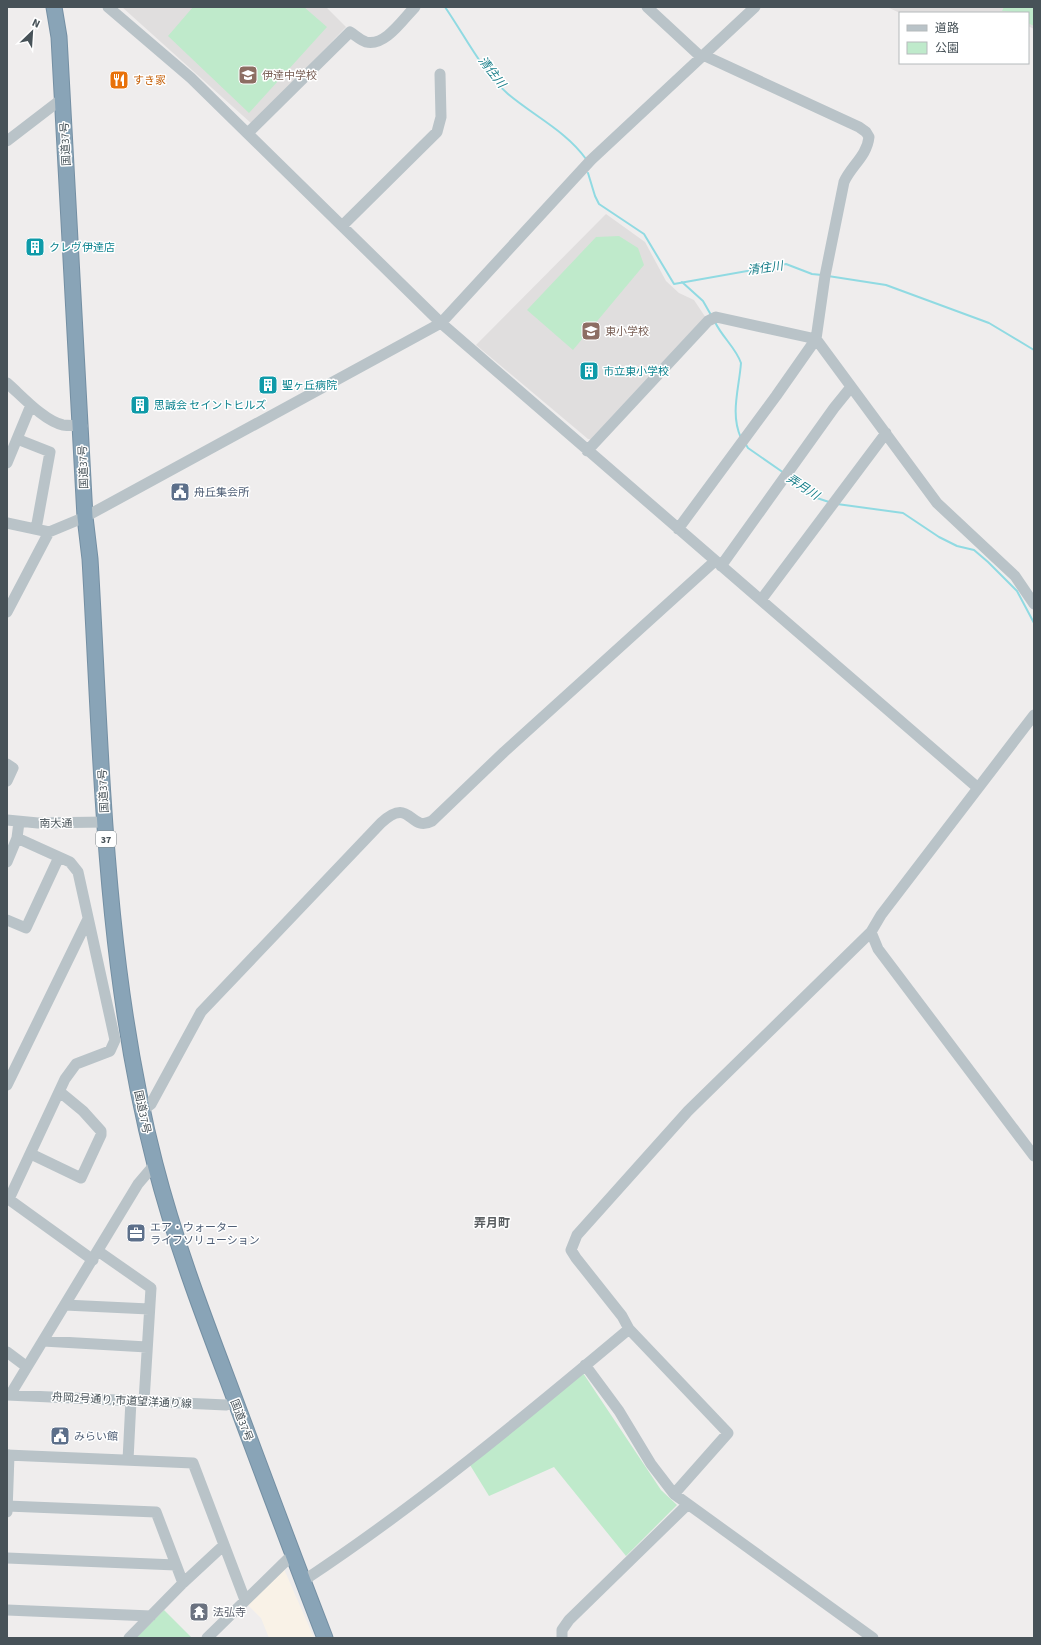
<svg xmlns="http://www.w3.org/2000/svg" width="1041" height="1645" font-family="'Source Sans 3','Noto Sans JP',sans-serif">
  <style>
    .commercial { fill: #f9f2e7 }
    .education { fill: #e0dede }
    .green { fill: #bfeacb }
    .lines { fill: none; stroke-linecap: round; stroke-linejoin: round }
    .stream { stroke: #90dae2; stroke-width: 2 }
    .highway-casing { stroke: #748fa3; stroke-width: 17 }
    .minor { stroke: #b9c3c8; stroke-width: 11 }
    .highway { stroke: #89a4b7; stroke-width: 15 }
    .labels { text-anchor: middle; stroke-width: 3; stroke-linejoin: round; paint-order: stroke }
    .shield { fill: #fff; stroke: #7e868a; stroke-width: 1 }
    .shield-label { font-size: 10px; font-weight: bold; fill: #475258 }
    .education-label { font-size: 11px; fill: #785e54; stroke: #fff; text-anchor: start }
    .food-label { font-size: 11px; fill: #c56008; stroke: #fff; text-anchor: start }
    .street-label { font-size: 11px; fill: #475258; stroke: #fff }
    .culture-label { font-size: 11px; fill: #0d838f; stroke: #fff; text-anchor: start }
    .service-label { font-size: 11px; fill: #4e5e75; stroke: #fff; text-anchor: start }
    .worship-label { font-size: 11px; fill: #5b616d; stroke: #fff; text-anchor: start }
    .water-label { font-size: 12px; font-style: italic; fill: #197f8a; stroke: #fff }
    .neighbourhood-label { font-size: 12px; font-weight: bold; fill: #5a5e61; stroke: #fff }
  </style>
  <rect width="100%" height="100%" fill="#efeded"/>
  <path class="commercial" d="M284 1569 314 1638H269L261 1618 247 1604Z"/>
  <path class="education" d="M122 7H326L346 27 252 124Z
    M887 7H1034V29L1028 26V13H900Z
    M606 214 645 242 666 281 679 293 694 300 706 318 594 440 588 439 476 345Z"/>
  <path class="green" d="M193 7H304L327 27 249 113 168 36Z
    M1004 7H1034V26L1028 23V13L1002 11Z
    M619 236 638 248 644 265 573 350 527 310 596 237Z
    M583 1373 661 1490 677 1505 626 1556 554 1467 489 1496 470 1465Z
    M164 1610 192 1638H136Z"/>
  <g class="lines">
    <path class="stream" d="M445 7C465 36 482 71 508 94 534 116 566 131 586 159
      M588 173 595 196 599 204 644 234 674 284 786 264 812 274 822 275
      M828 276 886 285 989 323 1034 350
      M682 282 703 301 711 315
      M715 322C722 337 736 348 741 363 739 389 730 414 741 438
      M745 443 748 448 784 473
      M789 477 814 497 829 502
      M837 504 903 513 939 537 957 546 974 550 988 562 1017 591 1034 623"/>
    <defs>
      <path id="highway" d="M54 7 59 37 85 517 90 559C102 762 104 967 155 1164 174 1238 201 1310 228 1381 260 1467 292 1553 325 1638"/>
    </defs>
    <use href="#highway" class="highway-casing"/>
    <path class="minor" d="M108 7 191 78 441 323 978 788
      M647 7 701 57
      M248 133 350 32C355 35 360 40 366 42 385 47 403 19 415 7
      M7 141 63 98
      M342 226 437 132 441 117 440 74
      M7 383C21 395 44 421 63 425 69 426 76 425 82 426
      M17 439 50 452 36 529
      M587 451 708 321 716 317 816 339 937 503 1015 576 1034 604
      M7 463 31 405
      M7 523 49 532 85 517 441 323 591 160 755 7
      M678 529 776 396 816 339 825 276 844 182C851 166 867 156 869 137L866 132 859 127 703 55
      M721 566 834 408 851 387
      M761 600 886 433
      M7 612 49 532
      M7 764 13 768 7 781
      M7 820 38 823 105 822
      M7 862 17 838
      M7 920 26 928 59 857
      M871 932 878 949 1034 1156
      M7 1085 88 919
      M143 1110 151 1104 201 1012 381 823C411 795 409 833 432 821L504 752 715 561
      M31 1154 81 1178 101 1135V1131L83 1111 60 1092
      M7 1198 93 1260
      M9 1199 65 1079 76 1064 110 1051 115 1040 78 872 70 862 17 838 19 822
      M98 1251 151 1288 144 1401
      M65 1305 149 1309
      M43 1341 147 1347
      M7 1352 27 1367
      M585 1365 619 1411 651 1464 674 1494 873 1638
      M7 1395 226 1405 236 1402
      M10 1395 138 1184 155 1164
      M7 1455 193 1463 245 1600
      M128 1460 131 1400
      M674 1494 728 1433 629 1329 622 1316 576 1258 571 1250 577 1235 688 1111 871 932 881 915 1034 715
      M7 1506 156 1512 183 1583
      M7 1512 9 1455
      M7 1558 176 1565
      M303 1581C418 1505 524 1417 629 1329
      M7 1610 151 1616
      M129 1638 183 1583 224 1545
      M207 1638 293 1554
      M562 1638V1630L569 1620 687 1505"/>
    <use href="#highway" class="highway"/>
  </g>
  <defs>
    <symbol id="school-square" viewBox="-11 -11 22 22"><rect x="-9" y="-9" width="18" height="18" rx="4" fill="#8d6e63" stroke="#fff"/><path d="M0-5L7-2L0 1L-7-2ZM-4 1L0 2.5L4 1V4Q0 6-4 4Z" fill="#fff"/></symbol>
    <symbol id="restaurant-square" viewBox="-11 -11 22 22"><rect x="-9" y="-9" width="18" height="18" rx="4" fill="#e8710a" stroke="#fff"/><path d="M-5-6h1v4h1v-4h1v4h1v-4h1v5L-1.5 .5V6h-2V.5L-5-1ZM5-6V6H3V1.5H1.5Q1.5-4 5-6Z" fill="#fff"/></symbol>
    <symbol id="building-square" viewBox="-11 -11 22 22"><rect x="-9" y="-9" width="18" height="18" rx="4" fill="#0f9aa8" stroke="#fff"/><path d="M-4-6H4V6H1V3H-1V6H-4ZM-2.5-4.3h1.7v1.8h-1.7ZM.8-4.3h1.7v1.8H.8ZM-2.5-1h1.7V.8h-1.7ZM.8-1h1.7V.8H.8Z" fill="#fff"/></symbol>
    <symbol id="civic-square" viewBox="-11 -11 22 22"><rect x="-9" y="-9" width="18" height="18" rx="4" fill="#5c6f8a" stroke="#fff"/><path d="M-.6-6.5H3V-4.5H.6V-3L4-1V1h2V6H-6V1h2V-1L-.6-3ZM-1.2 2.5V6h2.4V2.5Z" fill="#fff"/></symbol>
    <symbol id="office-square" viewBox="-11 -11 22 22"><rect x="-9" y="-9" width="18" height="18" rx="4" fill="#5c6f8a" stroke="#fff"/><path d="M-6-3h4V-5.5h4V-3h4V5H-6ZM-1-4.5V-3h2v-1.5ZM-6 0V1H6V0Z" fill="#fff"/></symbol>
    <symbol id="temple-square" viewBox="-11 -11 22 22"><rect x="-9" y="-9" width="18" height="18" rx="4" fill="#6b7280" stroke="#fff"/><path d="M0-6L5-2H3V0L6.5 2.5H4V6H1.5V3h-3V6H-4V2.5H-6.5L-3 0V-2H-5Z" fill="#fff"/></symbol>
  </defs>
  <g fill-rule="evenodd">
    <use href="#school-square" x="237" y="64" width="22" height="22"/>
    <use href="#restaurant-square" x="108" y="69" width="22" height="22"/>
    <use href="#building-square" x="24" y="236" width="22" height="22"/>
    <use href="#school-square" x="580" y="320" width="22" height="22"/>
    <use href="#building-square" x="578" y="360" width="22" height="22"/>
    <use href="#building-square" x="257" y="374" width="22" height="22"/>
    <use href="#building-square" x="129" y="394" width="22" height="22"/>
    <use href="#civic-square" x="169" y="481" width="22" height="22"/>
    <use href="#office-square" x="125" y="1222" width="22" height="22"/>
    <use href="#civic-square" x="49" y="1425" width="22" height="22"/>
    <use href="#temple-square" x="188" y="1601" width="22" height="22"/>
  </g>
  <g class="labels">
    <rect class="shield" x="96" y="831" width="20" height="16" rx="3"/>
    <g class="shield-label">
      <text x="106" y="843">37</text>
    </g>
    <g class="education-label">
      <text x="262" y="79">伊達中学校</text>
      <text x="605" y="335">東小学校</text>
    </g>
    <g class="food-label">
      <text x="133" y="84">すき家</text>
    </g>
    <g class="street-label">
      <text transform="translate(65 144) rotate(-93)" y="4">国道37号</text>
      <text transform="translate(83 467) rotate(-92)" y="4">国道37号</text>
      <text transform="translate(103 791) rotate(-93)" y="4">国道37号</text>
      <text transform="translate(56 823) rotate(-1)" y="4">南大通</text>
      <text transform="translate(143 1112) rotate(78)" y="4">国道37号</text>
      <text transform="translate(122 1400) rotate(3)" y="4">舟岡2号通り,市道望洋通り線</text>
      <text transform="translate(242 1420) rotate(69)" y="4">国道37号</text>
    </g>
    <g class="culture-label">
      <text x="49" y="251">クレヴ伊達店</text>
      <text x="603" y="375">市立東小学校</text>
      <text x="282" y="389">聖ヶ丘病院</text>
      <text x="154" y="409">思誠会 セイントヒルズ</text>
    </g>
    <g class="service-label">
      <text x="194" y="496">舟丘集会所</text>
      <text x="150" y="1231">エア・ウォーター<tspan x="150" dy="13">ライフソリューション</tspan></text>
      <text x="74" y="1440">みらい館</text>
    </g>
    <g class="worship-label">
      <text x="213" y="1616">法弘寺</text>
    </g>
    <g class="water-label">
      <text transform="translate(492 72) rotate(52)" y="4">清住川</text>
      <text transform="translate(765 268) rotate(-8)" y="4">清住川</text>
      <text transform="translate(803 487) rotate(33)" y="4">弄月川</text>
    </g>
    <g class="neighbourhood-label">
      <text x="492" y="1227">弄月町</text>
    </g>
  </g>
  <rect width="1041" height="1645" fill="none" stroke="#475258" stroke-width="16"/>
  <rect x="899" y="12" width="130" height="52" fill="#ffffff" stroke="#b5babc"/>
  <rect x="907" y="25" width="20" height="6" fill="#b9c3c8" stroke="#b5babc"/>
  <text x="935" y="32" font-size="12" fill="#475258">道路</text>
  <rect x="907" y="42" width="20" height="12" fill="#bfeacb" stroke="#b5babc"/>
  <text x="935" y="52" font-size="12" fill="#475258">公園</text>
  <g transform="translate(32 32) rotate(25)" stroke="#ffffff" stroke-width="3" paint-order="stroke">
  <path d="M0-3L7 15L0 10L-7 15Z" fill="#475258"/>
  <text y="-6" font-size="11" font-weight="bold" text-anchor="middle" fill="#475258">N</text>
  </g>
</svg>
